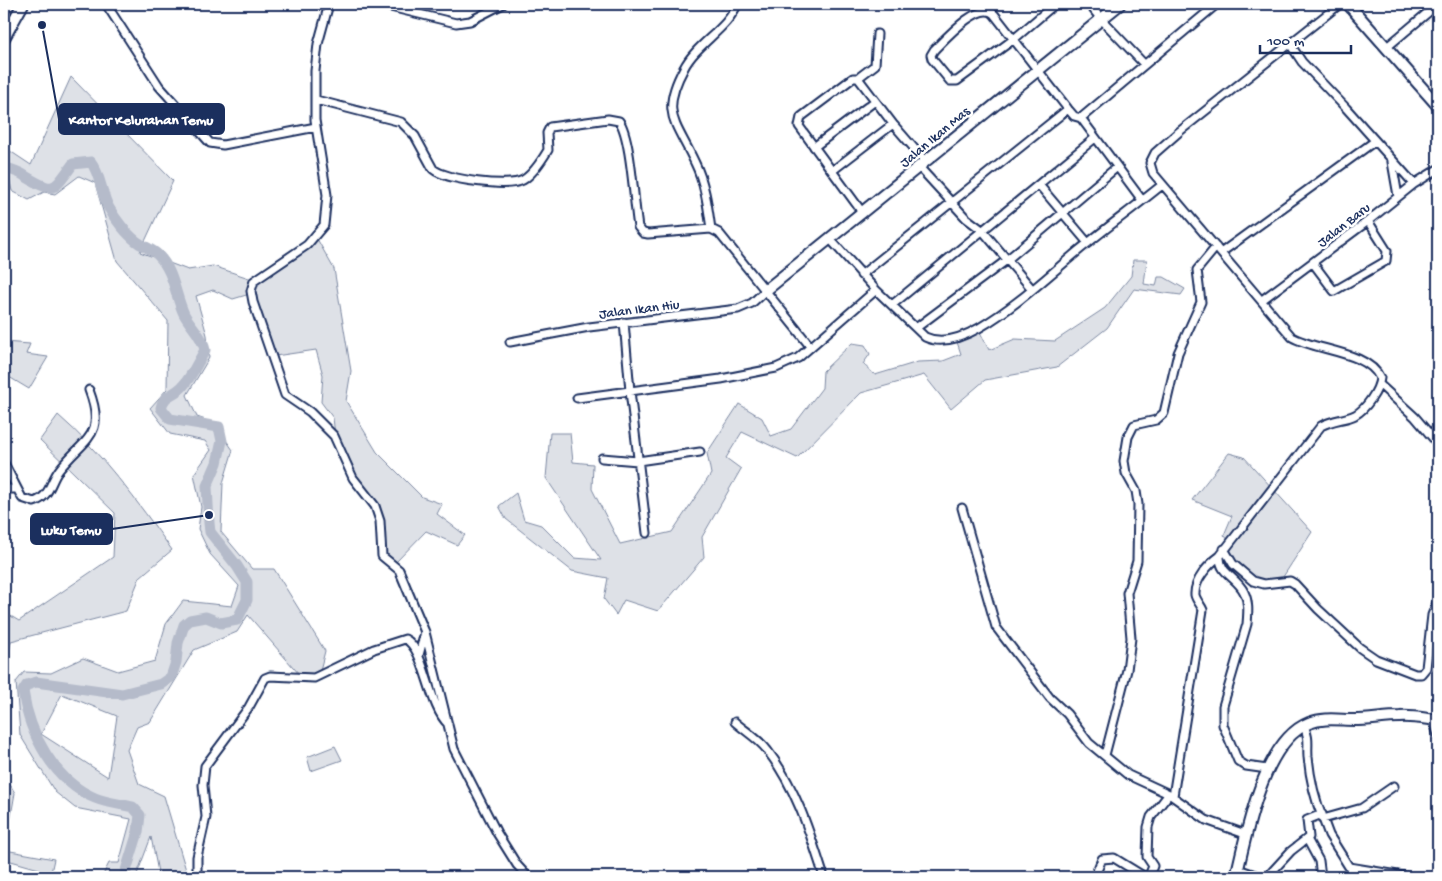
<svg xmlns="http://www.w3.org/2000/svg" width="1442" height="881" font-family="'Gochi Hand',sans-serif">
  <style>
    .green { fill: #dee1e7; stroke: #7c88a2; fill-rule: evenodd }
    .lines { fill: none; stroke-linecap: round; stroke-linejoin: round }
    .river { stroke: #b5bbca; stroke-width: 11 }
    .street-casing { stroke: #1b2f5e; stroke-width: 11 }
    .secondary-casing { stroke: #1b2f5e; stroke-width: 14 }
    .street { stroke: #fff; stroke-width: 7 }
    .secondary { stroke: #fff; stroke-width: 10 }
    .labels { text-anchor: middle; stroke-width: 5; stroke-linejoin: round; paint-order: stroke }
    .street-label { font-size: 14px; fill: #1b2f5e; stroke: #fff }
    .leader { fill: none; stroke: #1b2f5e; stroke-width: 2 }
    .callout-dot { fill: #1b2f5e; stroke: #fff; stroke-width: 2 }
    .callout { fill: #1b2f5e; stroke: #1b2f5e; stroke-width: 2 }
    .callout-label { font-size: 15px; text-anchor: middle; font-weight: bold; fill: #fff }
  </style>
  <rect width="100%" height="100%" fill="#fff"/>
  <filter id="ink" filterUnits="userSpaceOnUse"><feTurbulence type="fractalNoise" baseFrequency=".02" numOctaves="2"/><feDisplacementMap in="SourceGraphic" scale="10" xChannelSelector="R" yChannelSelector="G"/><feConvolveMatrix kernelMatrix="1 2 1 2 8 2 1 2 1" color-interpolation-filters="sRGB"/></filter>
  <g filter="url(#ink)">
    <path class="green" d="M71 77 173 181 140 252 188 270 213 266 258 281 287 263 316 237 334 269 351 371 346 401 377 452 422 497 442 504 437 514 465 535 457 545 426 531 396 562 386 558 381 524 358 482 335 435 333 418 321 402 323 375 316 350 275 356 253 293 233 299 213 290 196 296 207 335 209 358 187 395 197 417 214 423 233 450 223 483 221 532 252 569H274L325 651 318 678 306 682 248 615 237 632 194 650 150 722 137 727 127 750 139 784 164 796 188 877H159L151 837 136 877H102L109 863H119L131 819 75 808 55 792 20 735 16 682 24 672 51 673 83 658 118 671 155 661 166 624 183 601 232 606 239 586 210 554 198 529 201 507 194 474 211 450 205 441 170 434 150 408 167 389 168 321 117 261 95 183 79 176 55 194 44 192 29 200 12 191 9 178 4 176V147L31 165ZM62 694 117 716 108 777 41 734Z
      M1133 260H1147L1144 284 1156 286 1158 277H1164L1185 289 1181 295 1134 289 1107 328 1057 367 985 380 951 409 924 375 861 393 797 458 742 432 726 458 741 469 702 537 704 557 658 611 624 600 616 615 604 599 608 578 572 571 506 519 499 506 516 493 524 520 541 525 574 558 601 560 546 478 550 433H570L573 462 593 464 592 489 620 544 672 532 711 474 707 453 739 404 762 418 771 436 791 429 822 388 823 371 852 343 865 345 870 354 863 364 875 375 918 362 943 361 961 354 956 339 979 330 989 350 1015 339 1055 341 1105 308 1131 276Z
      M4 342 30 344 26 354 48 357 29 389 4 374Z
      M58 415C103 454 137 501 172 550L140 577 126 611 11 641 4 680V612L19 621 113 557 115 513 40 440Z
      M1229 453 1244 457 1312 532 1281 580C1276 581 1270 583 1265 583 1248 584 1232 561 1225 548L1230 542 1224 535 1232 516 1192 500Z
      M335 746 342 760 311 771 307 757Z
      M4 774 15 793 5 850 54 859 50 877H37L39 869 4 859Z"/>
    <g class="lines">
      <path class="river" d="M4 167C11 170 18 171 25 176 55 194 53 191 73 164L91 162C101 175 101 194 109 208 115 219 126 233 136 241 142 246 152 249 158 255 174 271 175 295 184 314 191 327 202 335 205 350 198 362 191 378 182 387 173 396 164 394 161 408L170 419 219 427 222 441 217 463 207 486 209 523 210 532 237 566 247 582V600L237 620 221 623 206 617 190 620 184 625 178 643 176 662 171 677 161 684 122 694 36 682 27 685 23 691C29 734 54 781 95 798 107 803 121 804 133 807L140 815 138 832 124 877"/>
      <defs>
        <path id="street" d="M106 4 159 86 210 143 223 145 316 127
          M329 4 318 44 315 71V120L327 195 324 225 307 245 254 281 251 291 253 302 285 395 310 412 334 436 353 478 375 506 380 521 382 556 399 570 425 632 454 749 497 833 517 865 528 877
          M378 4 456 23 470 21 503 4
          M1055 4 1014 39 957 81H950L932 59 931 55 934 50C945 39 980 0 994 14L1068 109 1074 116 1081 118 1142 200
          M1089 4 1101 19 1144 64
          M1290 44 1302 62 1346 108 1414 184
          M1387 47 1438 4
          M858 78 875 65 877 34
          M316 100 401 122 415 136 433 169C446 180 509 188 523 180 533 174 542 160 548 150L547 133 550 127 608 119 619 121C631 136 634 205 638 227L643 233 648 234 711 229 719 233 810 346
          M1081 118 1217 4
          M814 147 875 101
          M1392 162 1398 196
          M920 168 966 218 982 230 1032 289
          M832 171 893 124
          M1039 185 1088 243
          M862 212 799 126 801 117 853 78H858L893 124 926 162
          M711 229C708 208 705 183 695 163 677 123 659 114 684 68 696 44 729 28 737 4
          M830 239 876 290 925 337C942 345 963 337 979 328 1015 307 1047 277 1078 251 1106 228 1135 207 1162 185
          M1222 252 1375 141
          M1313 263 1334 291 1386 261 1387 251 1368 221
          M861 275 1068 109
          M1262 300 1368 221 1414 184 1438 169
          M892 305 1095 138
          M624 322 630 391 647 533
          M916 328 1008 259 1117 167
          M510 342 589 327 738 309 752 303 766 290
          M1379 384 1415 417 1438 444
          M577 398 721 379 776 368 798 358 876 290
          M602 458 638 461 700 452
          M4 463 22 498 34 502C50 497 50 482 59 470 84 438 107 437 89 390
          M4 489H16
          M962 508 996 627 1050 698 1067 714 1089 743 1128 775 1169 794 1206 820 1245 834
          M1224 549 1233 564 1253 581 1264 584 1290 581 1295 584 1318 609 1360 648 1376 659 1415 674H1421L1426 668 1432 615 1438 600
          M419 655 425 632
          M1433 719 1438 735
          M735 722C745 731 759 739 767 750 796 787 810 833 824 877
          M1304 726C1310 740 1307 743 1308 757 1310 777 1315 800 1323 819L1362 808 1394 786
          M1105 755 1127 670 1131 638 1127 593 1137 561 1138 504 1136 491 1126 473 1124 461 1128 437 1134 425 1156 420 1164 413 1178 353 1201 302 1197 270 1216 247
          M1267 769 1246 766 1238 761 1223 725V706L1247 624C1248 613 1249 602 1244 592 1237 577 1219 574 1220 556L1321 426C1334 419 1345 420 1355 415 1366 409 1379 390 1380 378 1368 351 1316 351 1292 337L1153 173 1150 163 1155 153 1180 131 1340 4
          M1173 796 1203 610C1201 605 1196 600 1195 595 1194 580 1209 564 1220 556
          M1323 819 1329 835 1349 867 1410 877
          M1307 839 1319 861 1321 877
          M1238 869 1261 877 1269 875 1291 851 1309 837 1307 820 1322 814
          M197 877V857L206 817 203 785 205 766 249 707 265 678 270 676 314 678 374 649 405 639C425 648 428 705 448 724
          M1099 877 1097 871 1102 859 1114 858 1145 877
          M1146 877 1149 876 1153 866 1147 857 1148 827 1151 817 1169 794"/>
        <path id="secondary" d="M1348 4 1438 106
          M4 38 23 4
          M766 290 1120 4
          M1236 877C1246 835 1263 741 1309 723 1324 717 1339 720 1354 720 1370 720 1385 717 1400 717 1413 716 1426 719 1438 720"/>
      </defs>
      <use href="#street" class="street-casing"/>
      <use href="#secondary" class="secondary-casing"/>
      <use href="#street" class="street"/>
      <use href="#secondary" class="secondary"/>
    </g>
  </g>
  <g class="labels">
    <g class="street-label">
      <text transform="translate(934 136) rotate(-40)" y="5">Jalan Ikan Mas</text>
      <text transform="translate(1343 224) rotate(-38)" y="5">Jalan Baru</text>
      <text transform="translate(639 308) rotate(-7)" y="5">Jalan Ikan Hiu</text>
    </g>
  </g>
  <path class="leader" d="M42 25L59 119M209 515L112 529"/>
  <g class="callout-dot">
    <circle cx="42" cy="25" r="5"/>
    <circle cx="209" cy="515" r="5"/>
  </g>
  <g class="callout">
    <rect x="59" y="104" width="165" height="30" rx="5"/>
    <rect x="31" y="514" width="81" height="30" rx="5"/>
  </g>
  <g class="callout-label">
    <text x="141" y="124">Kantor Kelurahan Temu</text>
    <text x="71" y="534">Luku Temu</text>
  </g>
  <rect width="1442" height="881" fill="none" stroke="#fff" stroke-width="20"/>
  <rect x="10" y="10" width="1422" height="861" fill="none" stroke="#1b2f5e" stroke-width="2" filter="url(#ink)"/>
  <path d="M1260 45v8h91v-8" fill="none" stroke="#1b2f5e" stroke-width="2.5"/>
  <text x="1267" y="45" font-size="15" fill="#1b2f5e" stroke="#ffffff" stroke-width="4" paint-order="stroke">100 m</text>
</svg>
